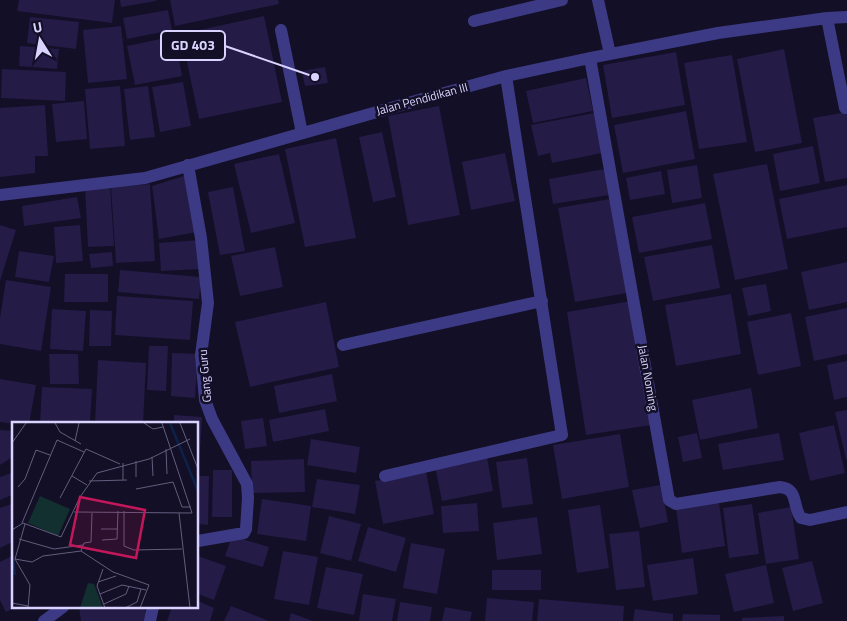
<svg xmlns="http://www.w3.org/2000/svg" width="847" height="621" font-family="'Titillium Web',sans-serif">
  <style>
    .building { fill: #241b47 }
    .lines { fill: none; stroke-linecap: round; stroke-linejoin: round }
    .minor { stroke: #3d3a85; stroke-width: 12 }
    .labels { text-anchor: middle; stroke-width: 5; stroke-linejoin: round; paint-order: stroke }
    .street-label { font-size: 12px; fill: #d9d4ff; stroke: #130f26 }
    .inset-river { fill: none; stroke: #0c2248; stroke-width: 2.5 }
    .inset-road { fill: none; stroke: #625e7d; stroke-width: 1 }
    .view { fill: #c2185b; fill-opacity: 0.15; stroke: #c2185b; stroke-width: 2.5 }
    .inset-edge { fill: none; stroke: #d9d4ff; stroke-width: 2.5 }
    .leader { fill: none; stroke: #d9d4ff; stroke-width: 2 }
    .callout-dot { fill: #d9d4ff; stroke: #130f26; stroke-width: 2 }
    .callout { fill: #130f26; stroke: #d9d4ff; stroke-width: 2 }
    .callout-label { font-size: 14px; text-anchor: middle; font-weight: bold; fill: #d9d4ff }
  </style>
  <rect width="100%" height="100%" fill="#130f26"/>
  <path class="building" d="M19 0H115L112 23 17 11Z
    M120 0H156V1L121 7Z
    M170 0H278L279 4 175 26Z
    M168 10 172 30 127 39 123 18Z
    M264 16 282 102 199 119 181 34Z
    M30 17 79 22 76 49 27 43Z
    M121 26 127 79 88 83 83 30Z
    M175 36 182 76 135 85 127 46Z
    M20 46 59 49 57 69 19 66Z
    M784 49 802 143 755 152 737 59Z
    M676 52 685 105 612 118 603 65Z
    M732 55 747 142 699 149 684 63Z
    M325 67 328 83 305 86 302 71Z
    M2 69 66 72 65 101 1 98Z
    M586 78 593 111 533 123 526 91Z
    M183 82 191 126 160 132 152 87Z
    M120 86 125 146 90 149 85 89Z
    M148 86 155 137 130 140 124 89Z
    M84 101 87 139 56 142 52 104Z
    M45 105 48 156H35V173L0 177V108Z
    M439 106 460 215 408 225 388 116Z
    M686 111 695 159 623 173 614 125Z
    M847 112V178L825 182 813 118Z
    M594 113 602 153 552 163 550 153 538 156 531 125Z
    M382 132 396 197 373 202 359 137Z
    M336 138 356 238 305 247 285 149Z
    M813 146 820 183 780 191 773 154Z
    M505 153 515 201 471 210 462 162Z
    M279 154 295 223 251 233 234 164Z
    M767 164 788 269 735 280 713 174Z
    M697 165 702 198 672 203 667 170Z
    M605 169 609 195 553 204 549 179Z
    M661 171 665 194 630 200 626 178Z
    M187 175 197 232 159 239 152 186Z
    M150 184 155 261 116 263 111 187Z
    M110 185 114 246 88 247 85 187Z
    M847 185V227L787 239 779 199Z
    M233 187 245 251 220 255 208 192Z
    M77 197 81 218 24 226 22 206Z
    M610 199 627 293 575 302 558 208Z
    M705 203 712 239 639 253 632 217Z
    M0 225 16 230 0 281Z
    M80 225 83 261 56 263 54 227Z
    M199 240 200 269 161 271 159 243Z
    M712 245 720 288 653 301 644 257Z
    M275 247 283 287 240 296 231 256Z
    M19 251 54 256 49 282 15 277Z
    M112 252 113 266 91 268 89 254Z
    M847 262V302L809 310 801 272Z
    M120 270 201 277 199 299 118 292Z
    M65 274H108V302H64Z
    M6 280 51 287 41 351 0 344V318Z
    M766 284 771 311 748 316 742 288Z
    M731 294 741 354 676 366 665 305Z
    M117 296 193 301 190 340 115 335Z
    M631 301 651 425 586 435 567 312Z
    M326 302 339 367 250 387 235 322Z
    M847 308V354L814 361 805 317Z
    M52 309 86 311 83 351 50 349Z
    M90 310 112 311 111 346H89Z
    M791 313 801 366 758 375 747 322Z
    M149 346H168L166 391 147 390Z
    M172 353 198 354 195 398 171 396Z
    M49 354H78L79 384H50Z
    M98 360 146 363 143 424H95Z
    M847 361V397L834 400 827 365Z
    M332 374 337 401 279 413 274 386Z
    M0 379 36 385 29 424H14L0 422Z
    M42 387 92 389 90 424H40Z
    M751 388 758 428 700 440 692 400Z
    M325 409 329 431 273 442 269 420Z
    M847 410V459H846L835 412Z
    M174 415 202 417 199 466H198V424H174Z
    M263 418 267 446 245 449 241 421Z
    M834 425 845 473 810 481 799 433Z
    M0 430 14 431V456L0 465Z
    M697 433 702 458 683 462 678 437Z
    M779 433 784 460 723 470 718 444Z
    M620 434 629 487 562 499 553 445Z
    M311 439 360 447 356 473 307 465Z
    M487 457 493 491 442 501 435 467Z
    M527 458 533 504 502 508 496 462Z
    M304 459 305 492 252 493 251 461Z
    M213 470H232V517H212Z
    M426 471 434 514 383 524 375 481Z
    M14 472V494L0 500V477Z
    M198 476H209L208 525 198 524Z
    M317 479 360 485 355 514 312 507Z
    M661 485 668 522 640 528 632 490Z
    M262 499 311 506 306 541 257 534Z
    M719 502 725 546 682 553 676 508Z
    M14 503V541L0 548V508Z
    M477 503 479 531 443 533 441 506Z
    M752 504 759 554 729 558 723 508Z
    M600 505 609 568 577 573 568 510Z
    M791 507 799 559 766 564 758 513Z
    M329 516 361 524 351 561 320 553Z
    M537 517 542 554 497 560 493 523Z
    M368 527 406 538 396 572 358 561Z
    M639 531 645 587 616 590 609 534Z
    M232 536 269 547 263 567 225 556Z
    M411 543 445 549 437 594 403 588Z
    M283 551 318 557 309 605 274 599Z
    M14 555V608L6 612 0 600V562Z
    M198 556 226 566 214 600 198 594Z
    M693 558 698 594 653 601 647 565Z
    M812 561 823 603 793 611 782 568Z
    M766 565 774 603 734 612 725 574Z
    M326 567 363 574 354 615 317 608Z
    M492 570H541V590H492Z
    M363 594 396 599 392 621H359Z
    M487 598 534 602 532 621H485Z
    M539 599 624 606 623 621H537Z
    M198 601 214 608 210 621H167L172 607H198Z
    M400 602 432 607 430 621H397Z
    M231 606 269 621H224Z
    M79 607H145L147 621H81Z
    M445 607 472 612 470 621H442Z
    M635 609 673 614V621H633Z
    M291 613 313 621H289Z
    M683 614 720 615V621H682Z
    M784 616V621H742V618Z"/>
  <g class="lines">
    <path class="minor" d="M598 0 610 54
      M827 18 845 108
      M474 21 562 0
      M281 30 302 133
      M590 58 669 500 676 504 780 487C799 489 792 506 801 518L810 520 847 512
      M188 165 201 238 208 303 201 355 205 400 212 419 247 484 248 498 246 529 244 533 198 541
      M0 195 145 178 419 100 506 76 590 58 718 33 827 18 847 17
      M343 345 542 301
      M385 476 562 435 506 76
      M44 621 63 607
      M150 621 153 607"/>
  </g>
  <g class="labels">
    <g class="street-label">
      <text transform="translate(422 99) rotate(-15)" y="4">Jalan Pendidikan III</text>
      <text transform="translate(205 376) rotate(-95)" y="4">Gang Guru</text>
      <text transform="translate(648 378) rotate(80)" y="4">Jalan Noming</text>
    </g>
  </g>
  <g transform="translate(12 422)">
    <rect width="186" height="186" fill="#130f26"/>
    <path d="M28 74 58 87 46 114 16 101ZM76 161 82 162 91 186H68Z" fill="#12302f"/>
    <path class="inset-river" d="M158 1 186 69M0 128 3 153"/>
    <path class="inset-road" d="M43 1 48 10 69 22M132 1 141 7 151 5M168 1 186 47M63 19 67 1M0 21 14 1M154 27 155 52M140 35 141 54M124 39V55M111 41V58M60 54 75 63M77 59 115 58M6 65 13 57 24 28 38 33M124 67 161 60 170 85H179M48 76 74 27 108 42M112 89V124L122 128 170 127M62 90 180 91 150 1M167 91 178 186M10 101 45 18 72 30M13 102 3 137 18 163 16 186M89 107H105M0 108 11 101 49 115 68 75 85 51 137 37 178 17M7 117 42 127 71 123M90 118 105 117 106 89M69 129 72 121 79 120 80 91M3 137 20 140 31 134 69 129 101 150 137 163 128 186M91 147 85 164 93 186M86 160 104 154M88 172 110 163 134 168M0 181 16 184M92 182 114 172 117 164M113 186 125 180 129 167"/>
    <path class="view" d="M68 75 133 88 124 136 58 123Z"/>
    <rect width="186" height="186" class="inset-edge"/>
  </g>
  <path class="leader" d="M315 77L225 46"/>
  <circle class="callout-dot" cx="315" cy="77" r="5"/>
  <rect class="callout" x="161" y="31" width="64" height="29" rx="5"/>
  <g class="callout-label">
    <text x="193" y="50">GD 403</text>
  </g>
  <g transform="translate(40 40) rotate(349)" stroke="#130f26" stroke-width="4" paint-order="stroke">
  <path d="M0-4L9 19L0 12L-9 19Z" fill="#d9d4ff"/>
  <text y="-8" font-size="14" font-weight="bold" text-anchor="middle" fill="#d9d4ff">U</text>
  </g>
</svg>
